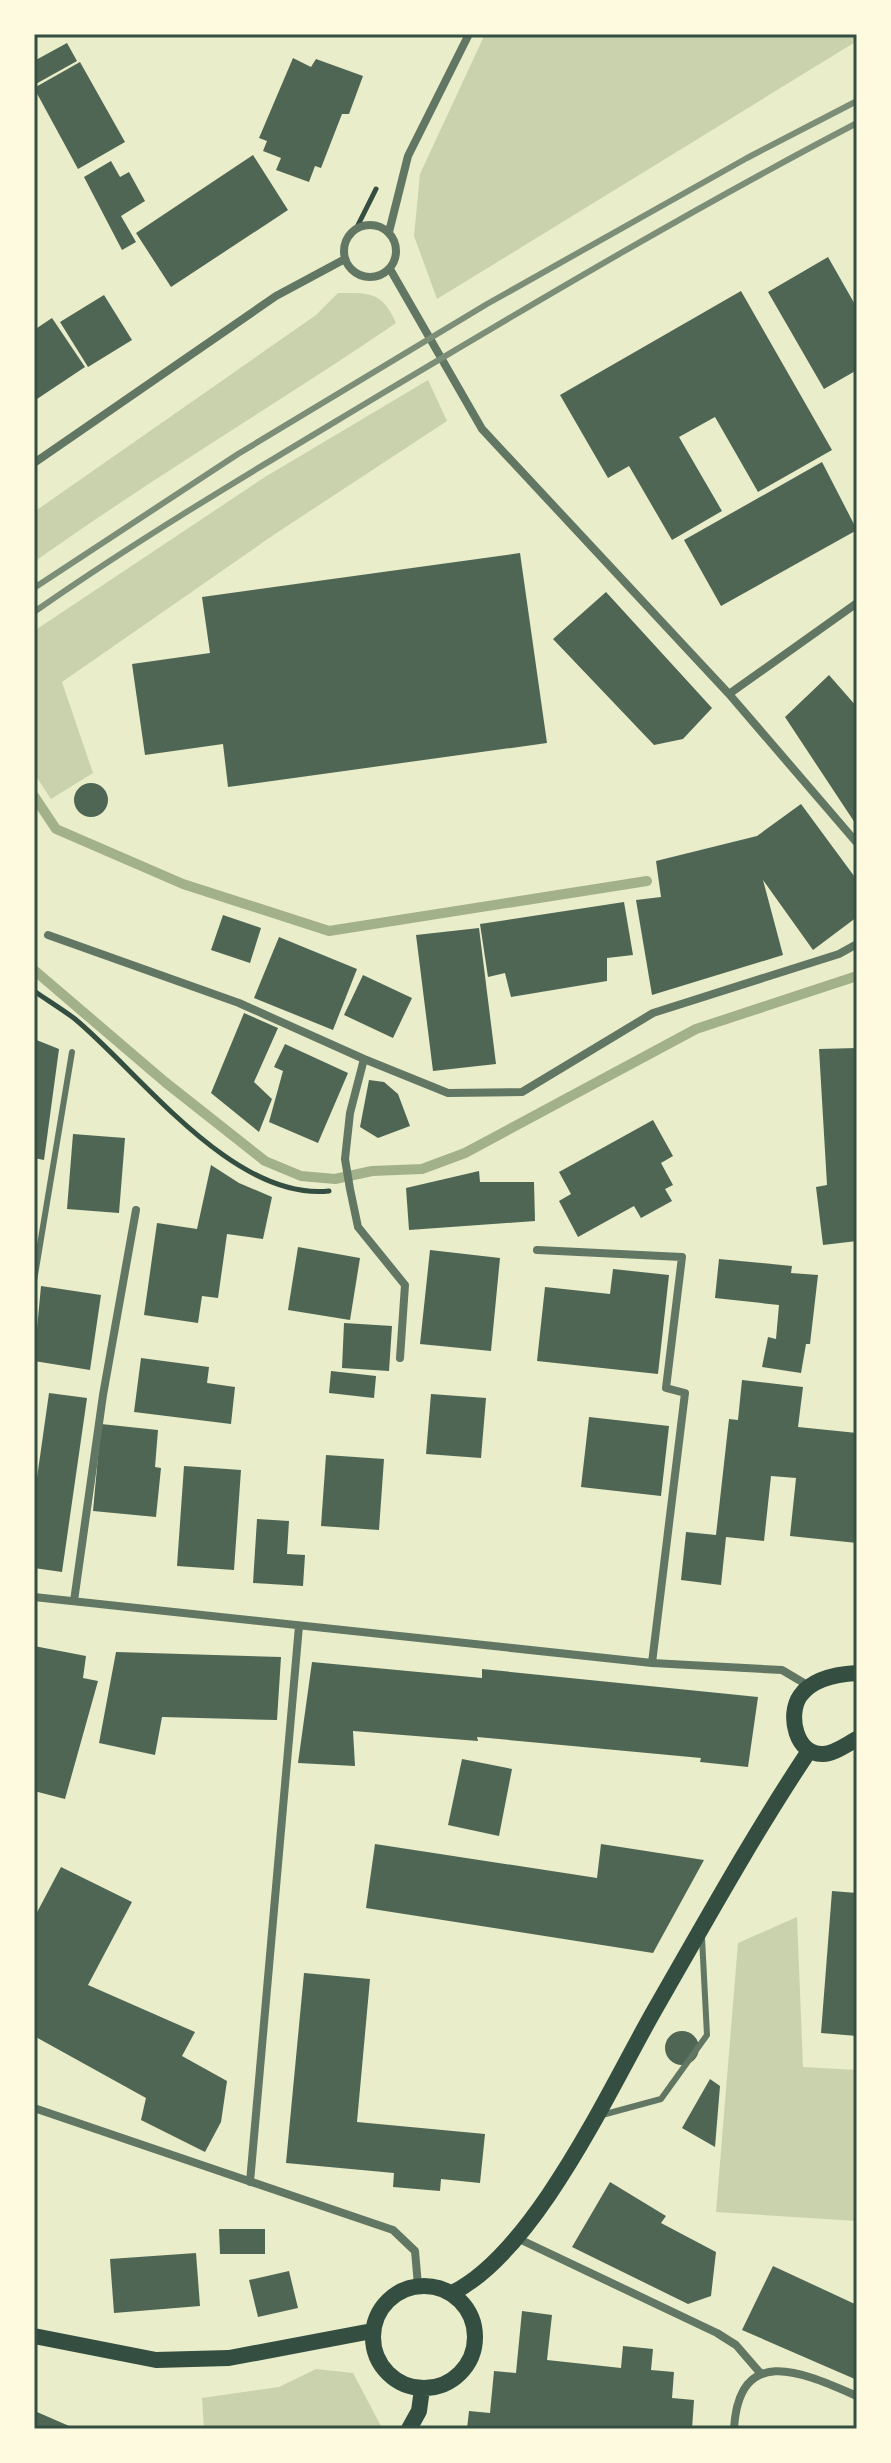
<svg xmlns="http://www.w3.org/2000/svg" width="891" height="2463" font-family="'DM Sans',sans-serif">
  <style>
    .green { fill: #cad2ad }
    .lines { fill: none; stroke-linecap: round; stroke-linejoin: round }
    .stream { stroke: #a3b18a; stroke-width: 10 }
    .building { fill: #4f6655 }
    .path { stroke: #344e41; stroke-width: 5 }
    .service { stroke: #617663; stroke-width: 6 }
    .minor { stroke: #617663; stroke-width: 8 }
    .secondary { stroke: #344e41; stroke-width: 16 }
    .rail { stroke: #7c8e77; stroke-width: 6 }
    .neatline { fill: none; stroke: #344e41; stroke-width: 3 }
  </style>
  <rect width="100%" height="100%" fill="#e9edc9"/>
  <path class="green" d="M485 34H857V41L437 299 414 236 420 174Z
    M338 293C369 293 382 291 396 323 277 404 152 478 34 562V512L316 315Z
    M428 380 447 421 275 534 62 682 93 773 51 799 34 773V631L265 477Z
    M797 1917 803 2067 857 2070V2221L716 2212 738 1943Z
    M316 2369 353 2373 381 2426 380 2429H204L202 2398 279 2387Z"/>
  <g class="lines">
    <path class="stream" d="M34 796 56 829 183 884 329 931 647 881
      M34 970 165 1082 265 1161 301 1176 335 1179 372 1171 422 1169 465 1153 696 1029 857 976"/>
  </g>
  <path class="building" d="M67 43 77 61 34 85V61Z
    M293 58 311 67 316 59 363 76 349 114H342L321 168 315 166 309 182 276 170 281 158 263 151 267 141 259 138Z
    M80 62 125 142 78 169 34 88Z
    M253 155 288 210 171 287 136 233Z
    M111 161 120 177 129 172 145 201 121 216 136 242 122 250 84 177Z
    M828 257 857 308V370L824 389 768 292Z
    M741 291 832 450 758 492 715 417 679 437 722 511 672 540 629 466 608 478 560 395Z
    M104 295 132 340 88 367 60 322Z
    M52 318 85 367 34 401V330Z
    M822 462 857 530 721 606 684 540Z
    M520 553 547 743 228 787 223 744 145 755 132 664 210 653 202 597Z
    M606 592 712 708 683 739 654 745 553 639Z
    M829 675 857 707V826L785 717Z
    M74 800a17 17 0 1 1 34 0a17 17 0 1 1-34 0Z
    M801 804 857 880V917L813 950 763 880 783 955 652 995 636 900 661 897 656 861 757 836Z
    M624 902 633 955 607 958V981L511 997 505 973 488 977 480 924Z
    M223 915 261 928 250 963 211 950Z
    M479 928 496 1064 433 1071 416 935Z
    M279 937 357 969 333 1030 254 998Z
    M363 975 412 998 393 1038 344 1015Z
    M244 1013 278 1028 254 1082 272 1099 259 1132 211 1093Z
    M34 1039 59 1049 44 1160 34 1158Z
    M285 1044 348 1073 318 1143 269 1122 283 1071 274 1067Z
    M857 1048V1241L823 1245 816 1187 827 1185 819 1049Z
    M369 1080 384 1082 398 1094 410 1126 378 1138 360 1127Z
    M653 1120 673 1156 661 1163 673 1185 665 1189 672 1201 641 1218 634 1206 578 1237 559 1201 571 1194 559 1172Z
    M73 1134 125 1138 119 1213 67 1209Z
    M211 1165 239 1183 272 1197 263 1239 227 1234 218 1298 202 1296 198 1323 144 1315 157 1223 197 1229Z
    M479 1171 480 1182H534L535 1221 409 1230 406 1188Z
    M298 1247 360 1258 350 1320 288 1310Z
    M430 1250 500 1258 491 1351 420 1344Z
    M719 1259 792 1266 791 1273 818 1275 810 1344H806L801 1373 762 1367 768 1337 776 1339 779 1305 715 1298Z
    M613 1269 669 1275 658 1374 537 1361 545 1287 610 1294Z
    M41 1286 101 1295 90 1370 34 1361Z
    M344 1323 392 1326 389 1371 342 1368Z
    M141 1358 209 1367 207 1383 235 1387 231 1424 134 1412Z
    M331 1371 376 1376 374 1398 329 1393Z
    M742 1380 803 1387 798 1427 857 1433V1543L790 1536 796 1478 771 1476 764 1541 726 1537 721 1585 681 1580 686 1532 716 1535 729 1419 738 1420Z
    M49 1393 87 1398 62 1572 34 1568V1499Z
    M431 1394 486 1398 481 1458 426 1454Z
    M589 1417 669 1426 661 1496 581 1487Z
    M101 1424 158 1430 155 1467 161 1468 156 1517 93 1511Z
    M326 1455 384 1459 379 1530 321 1526Z
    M184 1466 241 1470 234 1570 177 1566Z
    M257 1519 289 1521 287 1554 305 1555 303 1586 253 1583Z
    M34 1646 86 1656 83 1678 98 1681 65 1799 34 1791Z
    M116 1652 281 1657 277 1720 162 1717 155 1755 99 1743Z
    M312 1662 482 1678V1669L758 1697 748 1767 700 1762 701 1758 477 1737 478 1741 353 1731 355 1766 298 1763Z
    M462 1759 512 1769 499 1836 448 1825Z
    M375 1844 597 1878 601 1844 704 1860 653 1953 366 1908Z
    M61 1867 132 1902 88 1985 195 2032 182 2056 227 2081 221 2122 205 2152 141 2120 146 2098 34 2036V1918Z
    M832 1891 857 1893V2036L821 2033Z
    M304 1973 370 1979 357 2122 485 2134 480 2183 441 2179 440 2191 393 2187 394 2173 286 2163Z
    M665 2048a17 17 0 1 1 34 0a17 17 0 1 1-34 0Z
    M710 2079 720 2086 715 2147 682 2128Z
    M610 2182 666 2216 661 2223 716 2252 711 2296 688 2304 572 2247Z
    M219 2229H265V2254H220Z
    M196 2253 200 2306 114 2313 110 2259Z
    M773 2266 857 2305V2380L742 2330Z
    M289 2271 298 2308 258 2317 249 2280Z
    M522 2311 552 2315 547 2360 621 2368 623 2346 653 2349 651 2370 674 2372 672 2398 694 2400 692 2429H467L469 2411 490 2413 494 2371 516 2373Z
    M37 2412 76 2429H34Z"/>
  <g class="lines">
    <path class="path" d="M356 229 376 189
      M34 991C47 1000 62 1009 75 1019 141 1074 233 1201 329 1191"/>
    <path class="service" d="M34 1281 72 1052
      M602 2115 661 2099 707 2035 702 1938"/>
    <path class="minor" d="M344 251a26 26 0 1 1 52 0a26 26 0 1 1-52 0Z
      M389 232 408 156 469 34
      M390 269 482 429 729 694 857 843
      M34 463 276 296 345 259
      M729 694 857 603
      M48 935 239 1003 364 1059
      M537 1250 682 1257 666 1388 685 1393 652 1663
      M400 1358 405 1285 358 1227 350 1189 345 1159 350 1113 364 1059 448 1093 522 1092 653 1013 839 954 857 944
      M34 1597 652 1663 782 1670 809 1686
      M74 1601 103 1395 136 1210
      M34 2108 393 2230 415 2251 418 2285
      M250 2182 299 1626
      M517 2238 717 2333 736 2345 761 2374
      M734 2429C739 2342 804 2373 857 2396"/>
    <path class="secondary" d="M857 1673C838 1674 812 1679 800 1696 787 1715 796 1755 823 1754 834 1754 847 1744 857 1739
      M373 2337a51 51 0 1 1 102 0a51 51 0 1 1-102 0Z
      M452 2293C535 2252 608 2092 654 2011 704 1924 753 1835 809 1751
      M34 2336 156 2360 229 2358 372 2331
      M409 2429 419 2411 422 2389"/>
    <path class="rail" d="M34 588 238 454 487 304 747 158 857 101
      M34 612C147 533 265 464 383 393 539 300 696 207 857 123"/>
  </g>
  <rect width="891" height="2463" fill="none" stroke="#fefae0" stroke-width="72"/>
  <rect x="36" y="36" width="819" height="2391" class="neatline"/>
</svg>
